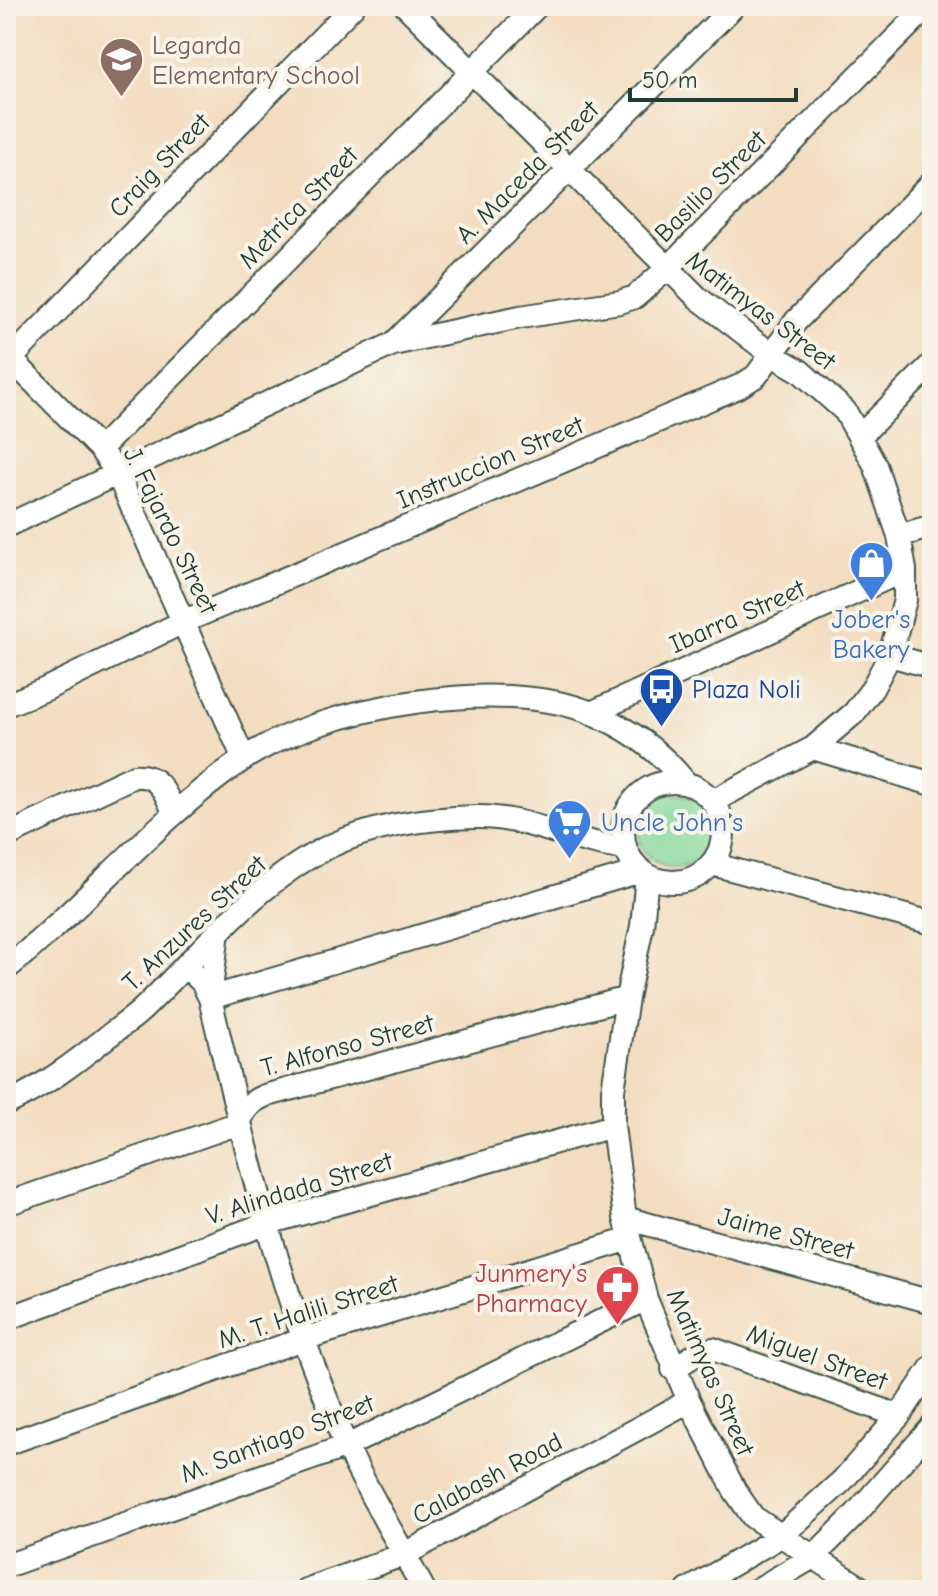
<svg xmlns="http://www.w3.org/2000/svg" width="938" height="1596" font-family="'Comic Neue',sans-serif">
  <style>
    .green { fill: #82d89c; stroke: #508a68; stroke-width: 2 }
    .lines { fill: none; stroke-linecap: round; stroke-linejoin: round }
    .minor-casing { stroke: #3f5549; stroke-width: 26 }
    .minor { stroke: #fff; stroke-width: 22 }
    .labels { text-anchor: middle; stroke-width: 8; stroke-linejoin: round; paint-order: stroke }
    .education-label { font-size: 26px; fill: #785e54; stroke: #f7f3e8; text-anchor: start }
    .street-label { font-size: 26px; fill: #1f3d34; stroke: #f7f3e8 }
    .shop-label { font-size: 26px; fill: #366cbe; stroke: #f7f3e8 }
    .transit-label { font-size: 26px; fill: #164399; stroke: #f7f3e8; text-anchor: start }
    .health-label { font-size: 26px; fill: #be3a42; stroke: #f7f3e8; text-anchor: end }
  </style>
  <rect width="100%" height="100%" fill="#f7f3e8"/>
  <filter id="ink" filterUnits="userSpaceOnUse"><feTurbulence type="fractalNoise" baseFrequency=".0125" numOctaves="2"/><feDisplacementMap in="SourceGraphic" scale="16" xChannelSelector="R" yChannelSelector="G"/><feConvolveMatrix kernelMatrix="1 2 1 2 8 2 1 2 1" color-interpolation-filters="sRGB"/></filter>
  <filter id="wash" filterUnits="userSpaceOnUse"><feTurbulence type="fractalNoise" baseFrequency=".006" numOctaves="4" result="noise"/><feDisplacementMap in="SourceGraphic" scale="32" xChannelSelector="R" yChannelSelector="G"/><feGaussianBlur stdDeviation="1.8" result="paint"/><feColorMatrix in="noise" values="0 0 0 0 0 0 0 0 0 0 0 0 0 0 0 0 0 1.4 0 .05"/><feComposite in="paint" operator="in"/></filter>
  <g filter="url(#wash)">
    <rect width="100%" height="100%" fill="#f3ddc0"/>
    <path class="green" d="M638 831a37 37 0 1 1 74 0a37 37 0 1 1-74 0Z"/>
  </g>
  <g filter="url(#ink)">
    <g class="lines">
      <defs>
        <path id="minor" d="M406 6 698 298 771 354 800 371 845 411 875 465 899 536 905 570V600L890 655 872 689 854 713 813 748 713 801
          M394 343 734 6
          M6 354 100 449 117 473 244 759
          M6 364 353 6
          M860 436 932 364
          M100 449 537 6
          M6 526 393 344 520 317 620 302 635 297 667 269 928 6
          M899 536 932 526
          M890 655 932 667
          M6 705 46 689 185 621 740 386 756 376 796 321 932 183
          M591 713 905 570
          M813 748 932 784
          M623 832a50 50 0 1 1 100 0a50 50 0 1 1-100 0Z
          M6 836 134 776C159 774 165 792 174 812
          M712 864 932 923
          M647 876 642 926 627 998 613 1090V1126L625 1218 646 1299 689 1401 735 1491 753 1517 864 1590
          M218 931 210 998 641 871
          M185 966 202 982 210 998C245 1148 282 1303 346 1445 369 1495 398 1542 424 1590
          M6 969C88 903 155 820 242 760 321 706 504 675 594 714 630 729 660 751 685 782
          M6 1104C43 1087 76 1062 107 1037 120 1027 134 1018 145 1007 199 954 259 880 328 847 374 825 426 818 476 817 528 816 574 844 625 848
          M6 1204 239 1123C245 1109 250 1102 264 1096L627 998
          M625 1218 932 1302
          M6 1319 268 1223 613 1126
          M673 1369 701 1351 713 1349 899 1416
          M6 1444 303 1339 630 1239
          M6 1566 347 1446 646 1299
          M306 1590 405 1554 689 1401
          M688 1590 781 1536 842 1481 899 1416 932 1367
          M757 1590 813 1557 854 1516 932 1427"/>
      </defs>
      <use href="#minor" class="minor-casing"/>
      <use href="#minor" class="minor"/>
    </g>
  </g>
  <defs>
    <symbol id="school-pin" viewBox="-11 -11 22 30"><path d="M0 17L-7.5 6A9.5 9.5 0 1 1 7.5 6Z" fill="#8d6e63" stroke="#f7f3e8"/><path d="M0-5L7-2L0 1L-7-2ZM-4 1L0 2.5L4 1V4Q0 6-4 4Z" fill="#fff"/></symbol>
    <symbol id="shop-pin" viewBox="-11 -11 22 30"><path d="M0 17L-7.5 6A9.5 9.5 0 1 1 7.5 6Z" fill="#3f7fe0" stroke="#f7f3e8"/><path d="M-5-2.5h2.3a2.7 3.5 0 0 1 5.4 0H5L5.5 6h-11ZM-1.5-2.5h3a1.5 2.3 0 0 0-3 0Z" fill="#fff"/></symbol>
    <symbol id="bus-pin" viewBox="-11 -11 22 30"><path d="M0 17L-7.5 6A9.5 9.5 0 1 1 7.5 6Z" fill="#1a4fb4" stroke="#f7f3e8"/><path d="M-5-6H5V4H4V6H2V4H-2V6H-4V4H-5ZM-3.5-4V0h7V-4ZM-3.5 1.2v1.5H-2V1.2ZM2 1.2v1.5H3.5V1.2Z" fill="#fff"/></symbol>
    <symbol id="supermarket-pin" viewBox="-11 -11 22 30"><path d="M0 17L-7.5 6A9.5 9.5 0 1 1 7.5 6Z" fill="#3f7fe0" stroke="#f7f3e8"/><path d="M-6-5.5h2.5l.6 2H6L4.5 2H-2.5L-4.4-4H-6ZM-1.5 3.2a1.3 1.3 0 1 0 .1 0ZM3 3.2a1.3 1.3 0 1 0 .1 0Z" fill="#fff"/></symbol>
    <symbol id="pharmacy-pin" viewBox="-11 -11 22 30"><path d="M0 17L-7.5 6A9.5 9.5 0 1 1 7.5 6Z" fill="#e0444e" stroke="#f7f3e8"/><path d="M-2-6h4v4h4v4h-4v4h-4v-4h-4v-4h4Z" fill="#fff"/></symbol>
  </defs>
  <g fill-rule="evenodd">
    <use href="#school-pin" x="96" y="34" width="51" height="69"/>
    <use href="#shop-pin" x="846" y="538" width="51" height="69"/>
    <use href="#bus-pin" x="636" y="664" width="51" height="69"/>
    <use href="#supermarket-pin" x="544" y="796" width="51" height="69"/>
    <use href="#pharmacy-pin" x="592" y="1262" width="51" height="69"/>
  </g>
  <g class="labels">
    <g class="education-label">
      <text x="152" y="54">Legarda<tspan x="152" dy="30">Elementary School</tspan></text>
    </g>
    <g class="street-label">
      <text transform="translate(159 165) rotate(-46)" y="9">Craig Street</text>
      <text transform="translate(527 172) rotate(-45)" y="9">A. Maceda Street</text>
      <text transform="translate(710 186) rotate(-45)" y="9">Basilio Street</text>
      <text transform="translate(298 207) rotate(-46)" y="9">Metrica Street</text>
      <text transform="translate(761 310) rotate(37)" y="9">Matimyas Street</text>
      <text transform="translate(490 462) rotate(-23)" y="9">Instruccion Street</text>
      <text transform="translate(171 530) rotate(64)" y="9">J. Fajardo Street</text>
      <text transform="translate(737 616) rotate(-24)" y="9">Ibarra Street</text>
      <text transform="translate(194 923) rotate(-43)" y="9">T. Anzures Street</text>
      <text transform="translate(347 1045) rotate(-15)" y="9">T. Alfonso Street</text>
      <text transform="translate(299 1188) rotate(-17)" y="9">V. Alindada Street</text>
      <text transform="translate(786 1233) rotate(15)" y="9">Jaime Street</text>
      <text transform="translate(308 1311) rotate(-18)" y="9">M. T. Halili Street</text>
      <text transform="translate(817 1357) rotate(20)" y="9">Miguel Street</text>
      <text transform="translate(711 1372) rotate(66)" y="9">Matimyas Street</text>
      <text transform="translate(277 1438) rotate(-21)" y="9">M. Santiago Street</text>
      <text transform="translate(487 1478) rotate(-28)" y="9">Calabash Road</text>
    </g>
    <g class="shop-label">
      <text x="871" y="628">Jober's<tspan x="871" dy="30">Bakery</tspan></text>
      <text x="601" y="831" text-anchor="start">Uncle John's</text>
    </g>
    <g class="transit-label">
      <text x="692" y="698">Plaza Noli</text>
    </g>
    <g class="health-label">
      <text x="587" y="1282">Junmery's<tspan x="587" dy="30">Pharmacy</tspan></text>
    </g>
  </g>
  <rect width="938" height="1596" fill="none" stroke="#f7f3e8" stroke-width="32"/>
  <path d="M630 88v12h166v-12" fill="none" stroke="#1f3d34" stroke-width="4"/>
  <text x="642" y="88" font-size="24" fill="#1f3d34" stroke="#f7f3e8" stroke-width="6" paint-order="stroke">50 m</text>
</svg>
